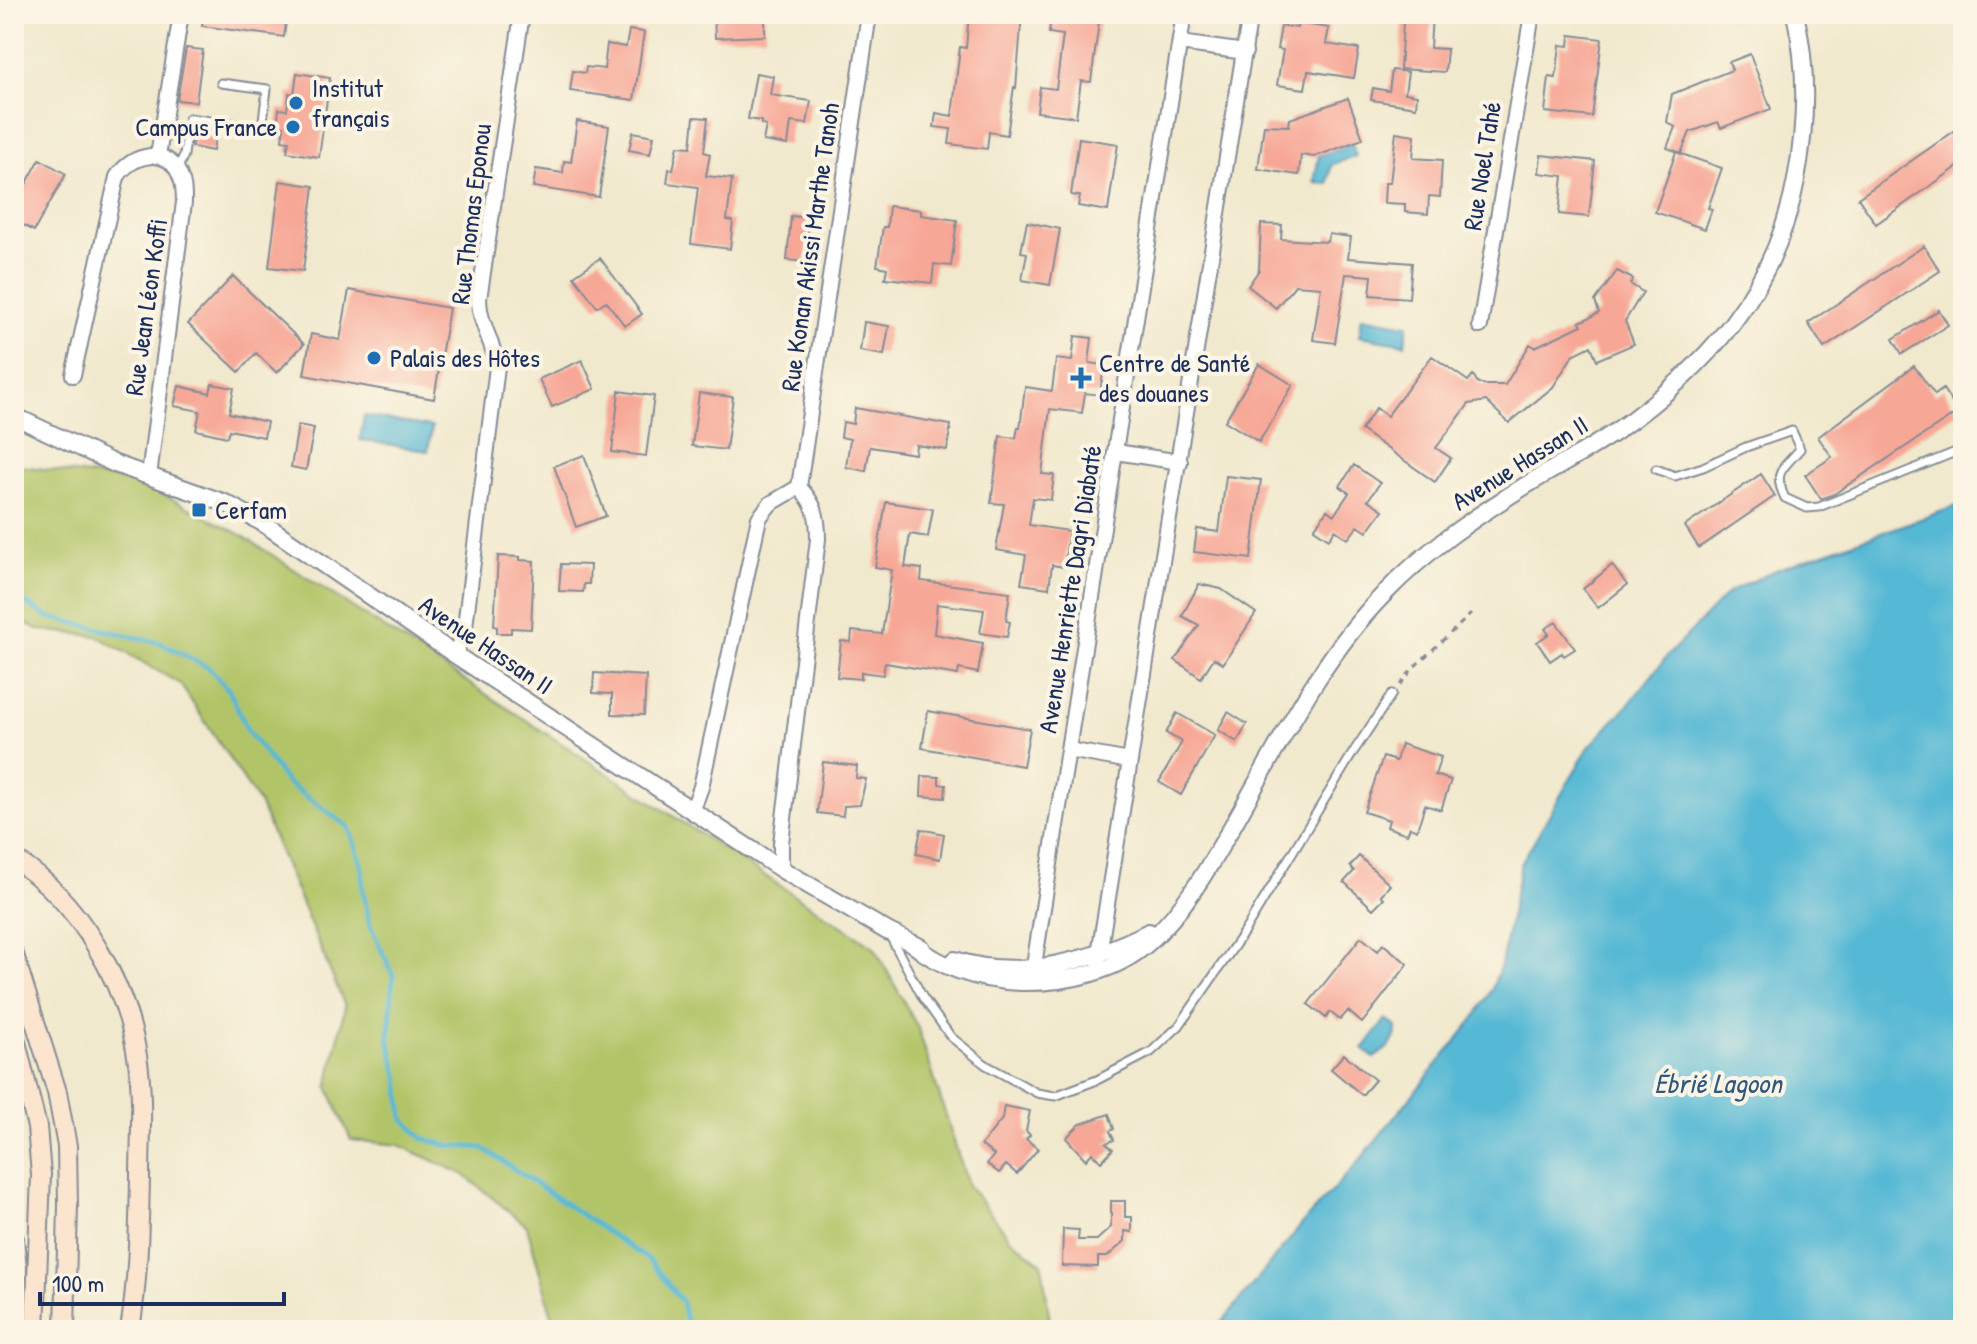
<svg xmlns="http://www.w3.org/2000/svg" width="1977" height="1344" font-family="'Patrick Hand',sans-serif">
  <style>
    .green { fill: #b2c467; stroke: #667a62; stroke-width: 2 }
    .water { fill: #55b8d4; stroke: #387499; stroke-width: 2 }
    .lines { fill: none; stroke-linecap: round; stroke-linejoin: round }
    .stream { stroke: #55b8d4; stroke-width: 5 }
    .building { fill: #f7a796 }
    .service-casing { stroke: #868c96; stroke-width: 11 }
    .minor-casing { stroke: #868c96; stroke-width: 18 }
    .tertiary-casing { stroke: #868c96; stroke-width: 20 }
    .secondary-casing { stroke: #868c96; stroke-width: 22 }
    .path { stroke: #868c96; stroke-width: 3; stroke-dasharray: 6 6; stroke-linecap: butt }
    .service { stroke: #fff; stroke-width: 7 }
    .minor { stroke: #fff; stroke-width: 14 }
    .tertiary { stroke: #fff; stroke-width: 16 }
    .secondary { stroke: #fce5cf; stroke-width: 18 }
    .poi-dot { fill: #1f6fb2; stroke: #fcf5e5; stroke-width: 3 }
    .labels { text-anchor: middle; stroke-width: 8; stroke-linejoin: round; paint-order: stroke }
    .poi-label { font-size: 26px; fill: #1b2f5e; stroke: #fcf5e5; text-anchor: start }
    .street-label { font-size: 26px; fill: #1b2f5e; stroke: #fcf5e5 }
    .water-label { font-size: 28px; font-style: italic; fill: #2c5881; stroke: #fcf5e5 }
  </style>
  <rect width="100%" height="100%" fill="#fcf5e5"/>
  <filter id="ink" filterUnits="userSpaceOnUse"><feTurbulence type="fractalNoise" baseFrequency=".0125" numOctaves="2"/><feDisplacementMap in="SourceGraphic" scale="16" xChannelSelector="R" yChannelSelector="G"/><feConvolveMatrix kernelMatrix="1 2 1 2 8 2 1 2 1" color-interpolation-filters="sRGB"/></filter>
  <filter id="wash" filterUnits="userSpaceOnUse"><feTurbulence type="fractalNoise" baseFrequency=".006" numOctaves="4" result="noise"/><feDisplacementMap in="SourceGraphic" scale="32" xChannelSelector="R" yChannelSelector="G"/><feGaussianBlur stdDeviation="1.8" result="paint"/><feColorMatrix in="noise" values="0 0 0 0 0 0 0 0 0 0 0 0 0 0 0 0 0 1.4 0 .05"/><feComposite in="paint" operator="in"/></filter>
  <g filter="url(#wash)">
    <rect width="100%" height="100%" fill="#f1e9cd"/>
    <path class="green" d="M14 465 139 482 240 534 874 947 918 1028 968 1185 1011 1239 1042 1263 1051 1330H556L527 1226 463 1174 399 1145 351 1140 328 1087 345 1006 259 803 180 684 97 636 40 630 14 618Z"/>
    <path class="water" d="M1352 144 1356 156 1331 165 1328 184 1314 182 1319 155Z
      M1362 317 1408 325 1405 344 1359 336Z
      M364 416 432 427 428 451 360 440Z
      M1963 504V1330H1212L1223 1321 1307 1218 1355 1166 1474 1019 1492 989 1501 964 1521 863 1589 747 1629 704 1669 654 1729 592 1778 569Z
      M1386 1019 1396 1027C1397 1043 1386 1050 1374 1058L1363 1049Z"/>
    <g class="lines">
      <path class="stream" d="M14 596 48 617 161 643 209 668 229 690 248 731 286 782 349 827 362 867 363 890 370 925 393 975 389 1040 399 1079 403 1118 422 1138 445 1145 483 1148 650 1261 682 1302 688 1330"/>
    </g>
    <g id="blocks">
      <path class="building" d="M204 14H287L284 37 202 26Z
        M714 14H765V36L715 38Z
        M969 14H1022L1016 88 1014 87 1007 135 989 132 987 149 949 144 951 129 934 127 936 113 952 116 960 47 966 48Z
        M1051 14H1100L1091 82 1081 81 1076 117 1037 112 1040 87 1056 89 1063 35 1049 33Z
        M1414 14H1432L1430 48 1447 49 1445 72 1400 69 1403 22H1413Z
        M1298 23 1329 28 1326 44 1359 49 1354 78 1308 71 1305 89 1277 85 1283 50 1277 49 1281 26 1297 28Z
        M629 30 644 32 634 100 570 91 573 71 585 73 586 67 604 69 607 44 626 47Z
        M1570 35 1602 39 1592 117 1545 112 1549 77 1556 78 1560 45 1569 46Z
        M186 48 203 50 196 102 177 100Z
        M1750 54 1771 109 1721 128 1718 122 1690 132 1681 153 1667 148 1675 127 1667 122 1672 94 1732 70 1729 62Z
        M1392 70 1408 72 1405 93 1417 95 1416 107 1371 100 1373 88 1389 91Z
        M297 73 330 78 319 157 287 152 289 141 282 140 284 126 277 125 279 109 287 110 289 93 294 94Z
        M756 73 773 76 770 95 811 101 807 124 791 122 788 145 763 141 766 126 761 124V121L748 119Z
        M1348 98 1363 139 1314 157 1301 155 1299 175 1258 169 1264 125 1289 126 1290 119Z
        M694 117 708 118 704 152 710 154 706 176 732 179 727 220 733 221 730 249 691 244 698 187 667 183 669 169 673 170 678 146 691 147Z
        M577 121 609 126 599 197 533 187 536 169 563 173 564 161 571 162Z
        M1963 125V163L1876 224 1858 198Z
        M194 129 216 132 213 151 192 147Z
        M633 132 654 136 650 154 629 150Z
        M1396 132 1415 135 1413 158 1442 160 1440 197 1429 196 1428 214 1405 212V204L1384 203 1385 183H1390Z
        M1079 138 1118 144 1108 211 1078 206 1080 196 1071 195Z
        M1676 152 1722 168 1708 208 1712 209 1705 229 1655 212Z
        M1541 155 1595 161 1589 217 1559 214 1563 176 1539 173Z
        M40 159 66 174 34 231 14 220V206Z
        M280 181 314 186 303 271 269 267Z
        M889 206 921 210V215L957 220 951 266 934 264 932 283 885 278 887 268 877 266 883 227H887Z
        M791 216 809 218 806 262 787 260Z
        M1027 222 1060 229 1050 285 1022 280 1027 253 1021 252Z
        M1261 224 1282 225 1281 239 1327 242 1329 234 1351 237 1348 258 1412 263 1409 298 1370 295 1372 276 1346 274 1335 343 1313 340 1321 287 1295 285 1276 308 1248 286 1259 270Z
        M1924 246 1940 271 1824 348 1808 323Z
        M600 258 642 314 625 326 606 301 597 307 574 276Z
        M1617 271 1633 279 1630 284 1643 292 1625 321 1634 344 1597 360 1591 346 1573 355 1553 387 1509 423 1486 401 1469 404 1436 448 1451 458 1435 482 1361 430 1376 408 1387 416 1432 356 1468 381 1473 375 1478 383 1486 385H1505L1530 344 1535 347 1582 325 1580 322 1599 313 1595 301Z
        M233 276 304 344 277 373 256 353 239 372 188 324Z
        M349 290 449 308 434 399 304 375 311 334 340 340Z
        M1939 310 1948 325 1902 354 1893 339Z
        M864 322 889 326 884 355 860 351Z
        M1075 336 1092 338 1089 363 1104 365 1100 395 1085 393 1082 413 1050 409 1042 474 1054 475 1051 500 1033 498 1029 525 1069 531 1064 567 1052 565 1049 588 1021 584 1026 555 996 550 1004 504 991 503 1000 436 1016 438 1018 427 1020 428 1025 387 1052 391 1056 359 1072 361Z
        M582 360 595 389 552 407 539 379Z
        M1259 364 1293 385 1259 442 1225 421Z
        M1914 366 1935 395 1943 389 1958 412 1834 494 1821 499 1805 475 1832 457 1818 437Z
        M212 384 234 388 229 413 267 422 264 437 229 430 227 437 196 430 200 411 174 406 179 386 210 393Z
        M619 391 654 396 646 456 612 452Z
        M699 393 733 397 726 450 692 446Z
        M855 408 951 425 947 450 916 445 915 454 870 447 866 471 846 467 850 439 841 437 843 422 853 424Z
        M298 425 314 428 306 470 291 467Z
        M584 455 606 516 576 527 554 466Z
        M1354 465 1380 483 1368 500 1383 510 1367 532 1358 526 1348 539 1335 530 1329 539 1314 529 1327 510 1334 515 1349 493 1340 486Z
        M1761 474 1775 496 1699 548 1685 526Z
        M1226 476 1261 480 1251 559 1194 552 1197 529 1219 532Z
        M886 502 933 509 928 537 910 534 905 567 922 569 921 581 1010 592 1006 621 1010 622 1007 637 980 633 984 610 937 604 934 634 983 643 978 673 959 669 958 675 885 663 883 675 861 672V679L837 677 841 641 851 642 852 631 882 634 892 570 875 567Z
        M498 556 520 557V560L534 561 531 629 511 628V633H497V627L494 626Z
        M561 564 590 565 589 584H584L583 592 559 591Z
        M1612 565 1627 585 1598 608 1583 589Z
        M1199 584 1221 589 1256 613 1223 664 1214 658 1201 678 1175 660 1199 625 1182 616Z
        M1556 622 1575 649 1564 656 1562 653 1550 661 1537 642 1549 634 1545 629Z
        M594 673 646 676 644 715 612 714V694L593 693Z
        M928 711 1030 729 1023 766 922 748Z
        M1228 712 1247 724 1237 742 1218 730Z
        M1177 713 1215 735 1181 795 1159 782 1182 742 1166 733Z
        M1401 744 1441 757 1435 775 1451 780 1441 810 1425 805 1417 830 1410 827 1407 834 1387 827 1389 820 1364 812 1383 757 1396 761Z
        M823 762 857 766 856 778 866 779 860 805 844 806 843 816 817 813Z
        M922 776 939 777V784L946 785 945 798 921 796Z
        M921 829 944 834 940 859 916 854Z
        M1359 856 1390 885 1381 895 1384 898 1373 909 1344 882 1354 871 1350 866Z
        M1361 937 1378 951 1383 944 1408 964 1362 1023 1348 1011 1340 1020 1330 1012 1326 1018 1308 1004Z
        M1344 1054 1375 1080 1362 1095 1331 1069Z
        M1004 1106 1030 1111 1026 1131 1030 1135 1026 1139 1038 1149 1017 1174 1006 1165 999 1173 987 1164 994 1155 981 1145 1002 1119Z
        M1109 1114 1114 1129 1110 1131 1114 1140 1106 1143 1113 1149 1101 1162 1092 1153 1086 1160 1066 1138 1080 1124Z
        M1111 1201H1125V1217H1132V1232L1125 1231V1241L1107 1257H1098V1267L1062 1266 1063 1229 1079 1230 1078 1240H1097L1111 1227Z"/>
    </g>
  </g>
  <g filter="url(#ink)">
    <use href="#blocks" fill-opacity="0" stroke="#868c96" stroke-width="2"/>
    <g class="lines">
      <defs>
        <path id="service" d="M178 168 184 155 189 118 262 128 267 89 221 83
          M1656 469 1675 476 1703 467 1746 447 1792 431 1800 449C1783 469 1772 472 1785 498L1807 508 1819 507 1963 449
          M890 936 923 998 951 1037 986 1065 1037 1093 1055 1096 1097 1080 1151 1052 1179 1026 1244 932 1354 751 1392 694"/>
        <path id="minor" d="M1180 43 1245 52
          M158 156 181 14
          M1480 326 1532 14
          M73 375 117 177C131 154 168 145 180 176 184 184 184 193 184 202L149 476
          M1116 452 1180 462
          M454 654 464 635 497 367C494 343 479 323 479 299L522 14
          M1068 750 1130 761
          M693 809 701 787 759 518 770 504 799 487
          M781 869V843L818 539C818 515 815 504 799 487L869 14
          M1098 960 1250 14
          M1032 978 1184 14"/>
        <path id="tertiary" d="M14 416 115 464 225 503 263 523 454 654 781 869 887 931 922 948
          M913 944C944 970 980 980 1020 982 1063 983 1116 973 1149 942 1186 909 1213 860 1237 818 1281 741 1321 658 1384 594 1426 550 1476 516 1528 484 1556 467 1587 451 1615 432 1706 368 1775 292 1796 180 1806 126 1808 68 1795 14
          M955 960C1018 981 1092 961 1149 932"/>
        <path id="secondary" d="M14 859C78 899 126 982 137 1056 144 1096 140 1137 140 1178 139 1229 138 1279 130 1330
          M14 955 57 1092 67 1146 68 1205 65 1330
          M14 1034 37 1127 41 1175 35 1330
          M14 1239 17 1266V1330"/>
      </defs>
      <use href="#service" class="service-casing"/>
      <use href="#minor" class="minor-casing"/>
      <use href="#tertiary" class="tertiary-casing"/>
      <use href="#secondary" class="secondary-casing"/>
      <path class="path" d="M1400 685 1414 667 1471 614"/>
      <use href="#service" class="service"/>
      <use href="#minor" class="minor"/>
      <use href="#tertiary" class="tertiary"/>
      <use href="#secondary" class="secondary"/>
    </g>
  </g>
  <g class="poi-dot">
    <circle cx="296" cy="103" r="8"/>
    <circle cx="293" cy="127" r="8"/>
    <circle cx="374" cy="358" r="8"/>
    <path d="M1077 366h8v8h8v8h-8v8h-8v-8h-8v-8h8z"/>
    <rect x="191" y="502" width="16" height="16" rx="4"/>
  </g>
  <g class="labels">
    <g class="poi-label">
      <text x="312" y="97">Institut<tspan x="312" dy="30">français</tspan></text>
      <text x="277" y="136" text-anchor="end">Campus France</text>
      <text x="390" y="367">Palais des Hôtes</text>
      <text x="1099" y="372">Centre de Santé<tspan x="1099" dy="30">des douanes</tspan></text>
      <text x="215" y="519">Cerfam</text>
    </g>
    <g class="street-label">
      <text transform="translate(1482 166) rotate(-81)" y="9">Rue Noel Tahé</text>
      <text transform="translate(471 214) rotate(-83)" y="9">Rue Thomas Eponou</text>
      <text transform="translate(810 247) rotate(-82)" y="9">Rue Konan Akissi Marthe Tanoh</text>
      <text transform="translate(146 307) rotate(-82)" y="9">Rue Jean Léon Koffi</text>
      <text transform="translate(1520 463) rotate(-32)" y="9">Avenue Hassan II</text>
      <text transform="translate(1070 589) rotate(-81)" y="9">Avenue Henriette Dagri Diabaté</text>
      <text transform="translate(486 645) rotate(34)" y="9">Avenue Hassan II</text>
    </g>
    <g class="water-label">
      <text x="1718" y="1093">Ébrié Lagoon</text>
    </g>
  </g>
  <rect width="1977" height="1344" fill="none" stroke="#fcf5e5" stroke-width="48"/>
  <path d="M40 1292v12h244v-12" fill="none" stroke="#1b2f5e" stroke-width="4"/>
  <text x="52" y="1292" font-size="24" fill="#1b2f5e" stroke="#fcf5e5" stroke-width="6" paint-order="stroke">100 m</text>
</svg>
